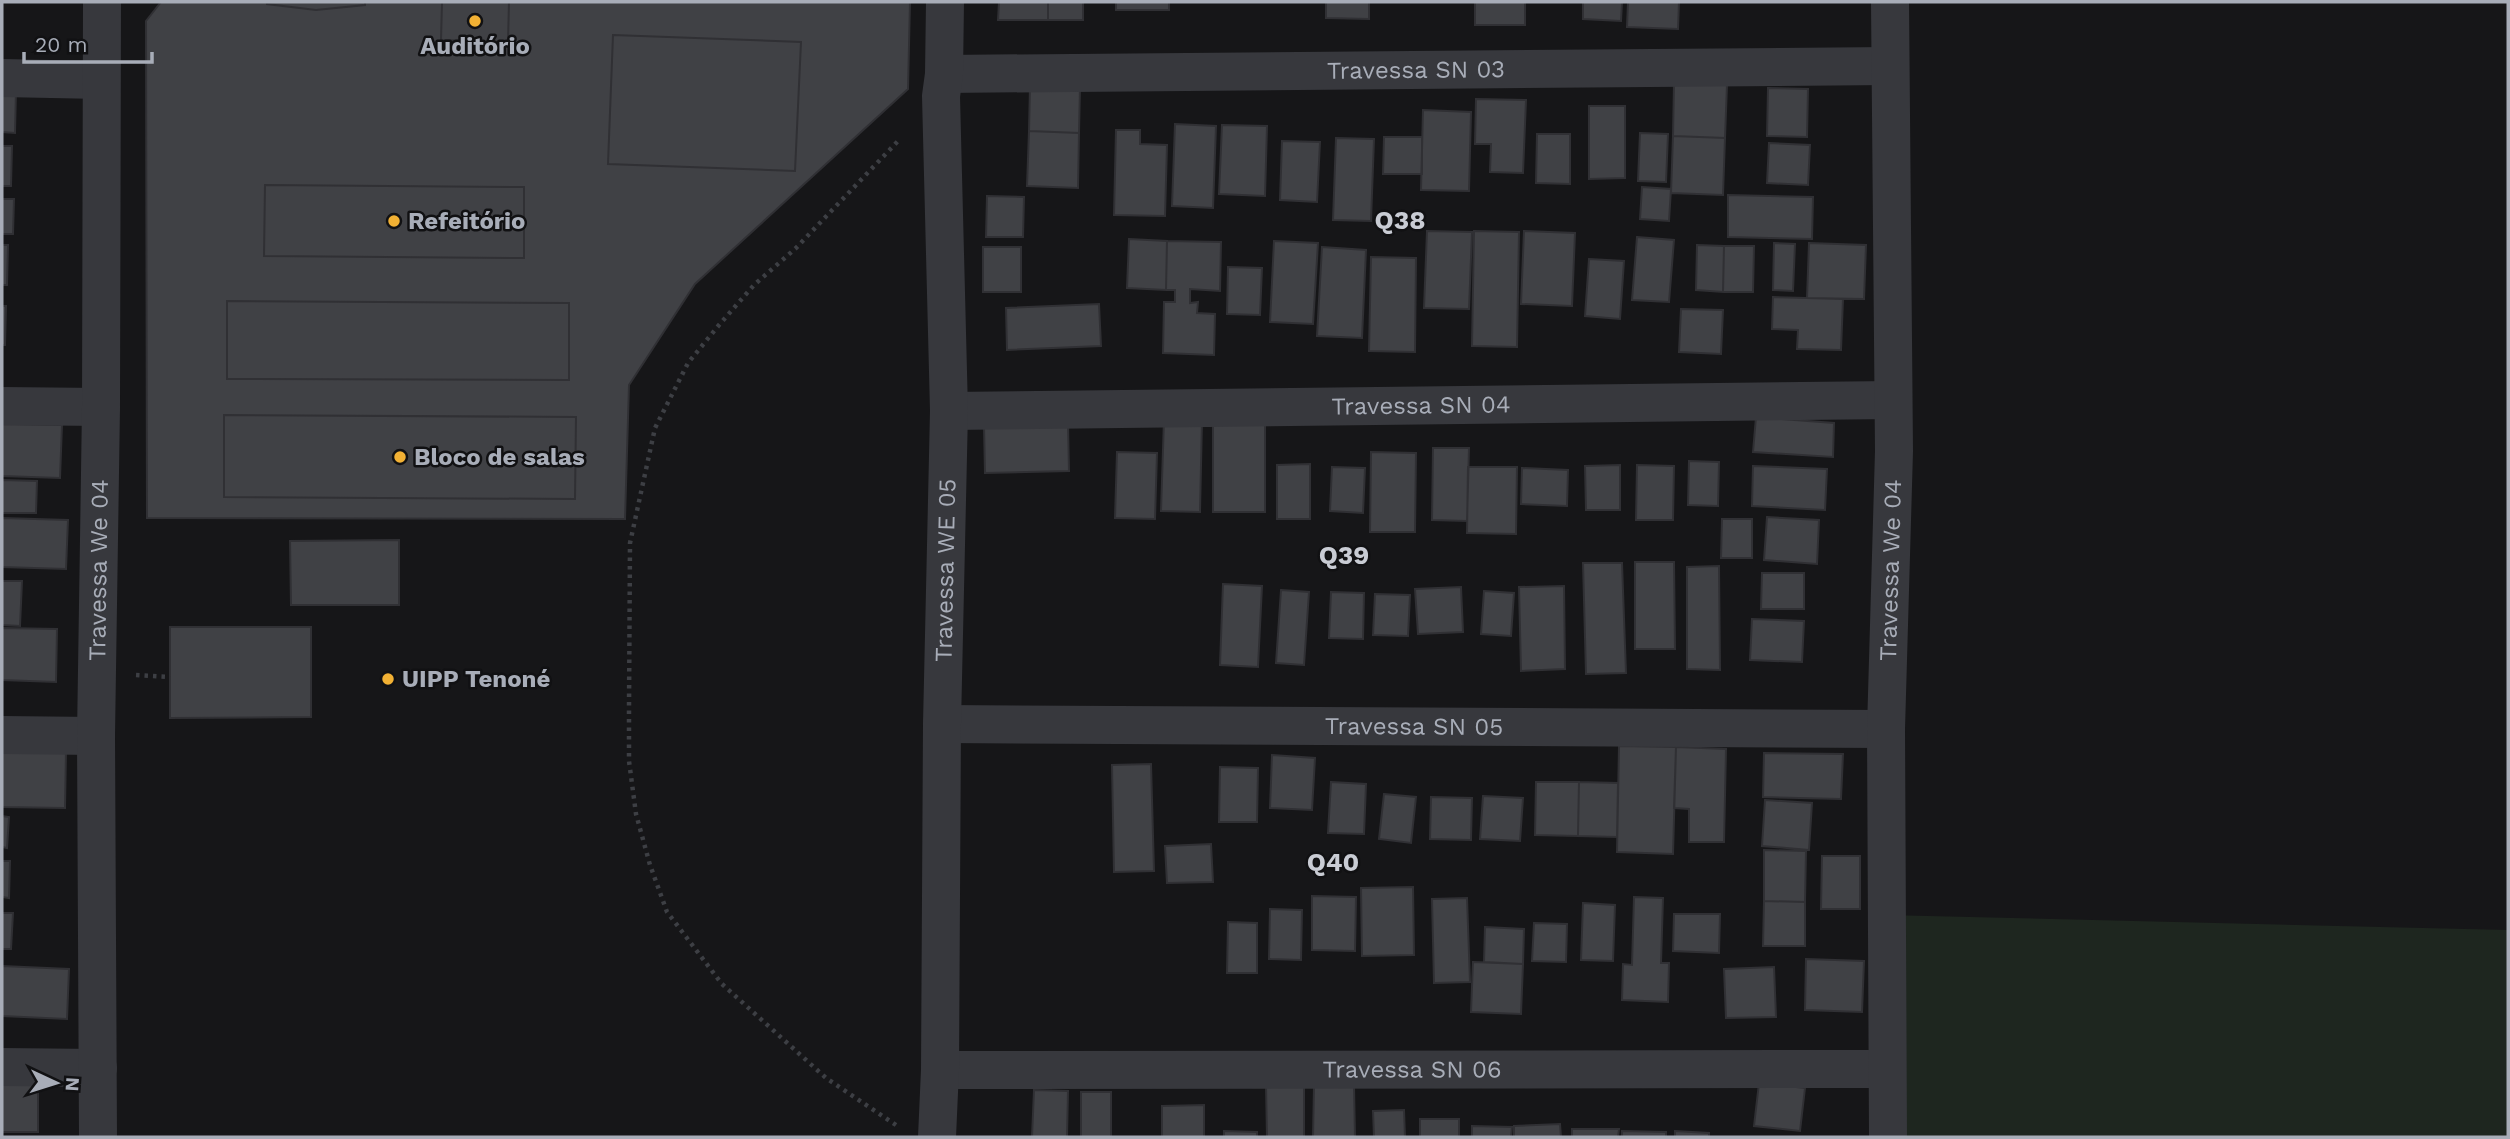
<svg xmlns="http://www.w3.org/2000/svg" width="2510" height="1139" font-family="'Work Sans',sans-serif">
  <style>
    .green { fill: #1e261f }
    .building { fill: #404145; stroke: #303034; stroke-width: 2 }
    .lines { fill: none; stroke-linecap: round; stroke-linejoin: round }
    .path { stroke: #3d3f44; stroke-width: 4.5; stroke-dasharray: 3.5 5; stroke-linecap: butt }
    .minor { stroke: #37383d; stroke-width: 38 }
    .poi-dot { fill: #f2b134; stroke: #111113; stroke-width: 2.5 }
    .labels { text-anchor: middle; stroke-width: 5; stroke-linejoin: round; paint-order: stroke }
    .poi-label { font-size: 24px; font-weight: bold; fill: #a8adb8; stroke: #111113; text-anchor: start }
    .street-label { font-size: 24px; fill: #a8adb8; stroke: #111113 }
    .neighbourhood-label { font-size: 26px; font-weight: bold; fill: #c9ccd4; stroke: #111113 }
  </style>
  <rect width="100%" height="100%" fill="#161618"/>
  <path class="green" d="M1886 915 2508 930V1137H1887Z"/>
  <path class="building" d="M161 2H910L908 89 695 284 629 385 625 519 147 518 146 21Z
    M267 2H365V5L316 10 267 4Z
    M442 2H509L508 42 441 40Z
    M999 2H1048V20H998Z
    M1048 2H1083V20H1048Z
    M1116 2H1169V10H1116Z
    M1326 2H1369V19L1326 18Z
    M1475 2H1525V25H1475Z
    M1583 2H1622L1621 21 1583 19Z
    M1628 2H1679L1678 29 1627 27Z
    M613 35 801 42 795 171 608 164Z
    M1674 83 1727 85 1725 138 1673 136Z
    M1030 86 1080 87 1079 133 1029 131Z
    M1768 88 1808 89 1807 137 1767 136Z
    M2 90H16L15 133 2 132Z
    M1476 99 1526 100 1523 173 1490 172 1491 144H1475Z
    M1589 106H1625V178L1589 179Z
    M1423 110 1471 112 1469 191 1421 190Z
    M1175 124 1216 126 1213 208 1172 206Z
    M1222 125 1267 126 1265 196 1219 194Z
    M1116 130H1140V144L1167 145 1165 216 1114 215Z
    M1029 131 1079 133 1078 188 1027 186Z
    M1640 133 1668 134 1666 182 1638 181Z
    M1537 134H1570V184L1536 183Z
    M1673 136 1725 138 1723 195 1671 193Z
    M1384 137H1422V174H1383Z
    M1336 138 1374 139 1371 221 1333 220Z
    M1282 141 1320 142 1317 202 1280 200Z
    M1769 143 1810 145 1808 185 1767 183Z
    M2 146H12L11 186H2Z
    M265 185 524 187V258L264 256Z
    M1642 187 1671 189 1669 221 1640 219Z
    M1728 195 1813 197 1812 239 1728 237Z
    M987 196 1024 197 1023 237H986Z
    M2 199H14L13 234H2Z
    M1427 231 1472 232 1469 309 1424 308Z
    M1474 231 1519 232 1517 347 1472 346Z
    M1524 231 1575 233 1572 306 1521 304Z
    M1637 237 1674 240 1669 302 1632 300Z
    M1129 239 1167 241 1166 290 1127 288Z
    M1167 241 1221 242 1220 291 1190 289V303L1198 302 1197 313 1215 314 1214 355 1163 353 1164 302H1175V290H1166Z
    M1274 241 1318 243 1313 324 1270 322Z
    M1774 243 1795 244 1793 291 1773 290Z
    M1809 243 1866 245 1864 299 1807 298Z
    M2 245H8L7 285H2Z
    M1697 245 1724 246 1723 292 1696 290Z
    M1724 246H1754L1753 292H1723Z
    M983 247H1021V292H983Z
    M1322 247 1366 250 1362 338 1317 336Z
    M1371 257 1416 258 1415 352 1369 351Z
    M1589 259 1624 261 1620 319 1585 316Z
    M1228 267 1262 268 1260 315 1227 314Z
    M1773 297 1843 299 1841 350 1797 349 1798 330 1772 329Z
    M227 301 569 303V380L227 379Z
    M1099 304 1101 346 1007 350 1006 308Z
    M2 306H6L5 345H2Z
    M1681 309 1723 310 1721 354 1679 352Z
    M224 415 576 417 575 499 224 497Z
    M1756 417 1834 423 1833 457 1753 452Z
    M1164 419 1202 420 1200 512 1161 511Z
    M1213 420H1265V512H1213Z
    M2 424 62 425 60 478 2 476Z
    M1068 424 1069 471 985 473 984 426Z
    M1433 448H1469L1467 521 1432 520Z
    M1117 452 1157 453 1155 519 1115 518Z
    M1371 452 1416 453 1415 532H1370Z
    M1689 461 1719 462 1718 506 1688 505Z
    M1310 464V519H1277V465Z
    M1620 465V510H1586L1585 466Z
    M1637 465 1674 466 1673 520H1636Z
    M1753 466 1827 469 1825 510 1752 506Z
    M1332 467 1365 468 1363 513 1330 511Z
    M1468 467H1517L1516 534 1467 533Z
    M1522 468 1568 470 1567 506 1521 504Z
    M2 480 37 481 36 513H2Z
    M1767 517 1819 520 1817 564 1764 560Z
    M2 518 68 520 66 569 2 567Z
    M1722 519H1752V558H1721Z
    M399 540V605H291L290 541Z
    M1635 562H1674L1675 649H1635Z
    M1583 563H1622L1626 673 1586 674Z
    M1719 566 1720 670 1687 669V567Z
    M1762 573H1804V609H1761Z
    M2 581H22L20 626 2 625Z
    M1223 584 1262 586 1258 667 1220 665Z
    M1564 586 1565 669 1521 671 1519 587Z
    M1461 587 1463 632 1418 634 1415 589Z
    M1281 590 1309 592 1304 665 1276 663Z
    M1484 591 1514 593 1511 636 1481 634Z
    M1331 592 1364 593 1363 639 1329 638Z
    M1375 594 1410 595 1408 636 1373 635Z
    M1752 619 1804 621 1802 662 1750 660Z
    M170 627H311V717L170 718Z
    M2 628 57 629 56 682 2 680Z
    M1619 746 1676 747 1673 854 1617 852Z
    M1676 747 1726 749 1724 842H1689V809L1674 808Z
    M2 751H66L65 808 2 807Z
    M1764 753 1843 754 1841 799 1763 797Z
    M1272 755 1315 758 1312 810 1270 808Z
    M1151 764 1154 871 1114 872 1112 765Z
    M1220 767 1258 768 1257 822H1219Z
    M1331 782 1366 784 1364 834 1328 833Z
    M1536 782H1579L1578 836 1535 835Z
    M1579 782 1618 783 1617 837 1578 836Z
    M1384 794 1416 797 1411 843 1379 839Z
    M1483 796 1523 798 1520 841 1480 839Z
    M1431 797 1472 798 1471 840 1430 839Z
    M1765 800 1812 803 1809 850 1762 846Z
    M2 816 9 817 7 848 2 847Z
    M1211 844 1213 882 1167 883 1165 846Z
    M1764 850 1806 851 1805 902 1764 901Z
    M1822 856H1860V909H1821Z
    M2 861H10L9 898 2 897Z
    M1413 887 1414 955 1362 956 1361 888Z
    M1312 896 1356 897 1355 951 1312 950Z
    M1634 897 1663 898 1661 963H1669L1668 1002 1622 1000 1623 964 1632 965Z
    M1467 898 1470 982 1434 983 1432 899Z
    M1764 901 1805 902V946H1763Z
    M1583 903 1615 905 1613 961 1581 960Z
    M1270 909 1302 910 1301 960 1269 959Z
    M2 913H13L11 949H2Z
    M1674 914H1720L1719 953 1673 951Z
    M1228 922 1257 923V973H1227Z
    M1534 923 1567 924 1566 962 1532 961Z
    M1485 927 1524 929 1523 964 1484 962Z
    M1806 959 1864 961 1862 1012 1805 1010Z
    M1473 962 1523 964 1521 1014 1471 1012Z
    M2 966 69 969 67 1019 2 1016Z
    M1774 967 1776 1017 1726 1018 1724 969Z
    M38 1083V1132H2V1084Z
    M1759 1083 1805 1088 1800 1131 1754 1126Z
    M1304 1084V1137H1267L1266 1085Z
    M1314 1086H1354L1355 1137H1313Z
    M1034 1090 1068 1091 1067 1137H1032Z
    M1081 1092H1111V1137H1081Z
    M1204 1105V1137H1162V1106Z
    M1404 1110 1405 1137H1374L1373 1111Z
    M1420 1119H1459V1137H1420Z
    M1560 1124 1561 1137H1514V1126Z
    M1472 1126 1512 1127 1511 1137H1472Z
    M1572 1129H1619L1618 1137H1572Z
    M1224 1131 1257 1132V1137H1224Z
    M1622 1131 1666 1132V1137H1622Z
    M1675 1131 1709 1133V1137H1675Z"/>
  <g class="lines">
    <path class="path" d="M136 675 170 677
      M896 1125 826 1078 722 984 667 912 650 865 636 814 629 761V709L630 543 655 428 688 363 719 325 754 285 796 248 899 140"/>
    <g class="minor">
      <path id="s1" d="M944 74 1890 66"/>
      <path d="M2 78 101 80"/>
      <path d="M2 406 101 407"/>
      <path id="s2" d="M949 411 1893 400"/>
      <path id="s3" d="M942 724 1886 729"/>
      <path d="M2 735 96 736"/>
      <path d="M2 1067 98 1068"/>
      <path id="s4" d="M940 1070 1886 1069"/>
      <path id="s5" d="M98 1137 96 736 101 407 102 2"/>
      <path id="s6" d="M937 1137 940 1070 942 724 949 411 941 96 944 74 945 2"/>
      <path id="s7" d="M1888 1137 1886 729 1894 451 1890 2"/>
    </g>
  </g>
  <g class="poi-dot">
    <circle cx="475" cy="21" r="7"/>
    <circle cx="394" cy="221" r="7"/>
    <circle cx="400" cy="457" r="7"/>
    <circle cx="388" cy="679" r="7"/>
  </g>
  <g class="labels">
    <g class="poi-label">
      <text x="475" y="54" text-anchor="middle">Auditório</text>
      <text x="408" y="229">Refeitório</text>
      <text x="414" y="465">Bloco de salas</text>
      <text x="402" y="687">UIPP Tenoné</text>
    </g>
    <g class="street-label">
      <text dy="8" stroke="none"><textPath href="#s1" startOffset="472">Travessa SN 03</textPath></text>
      <text dy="8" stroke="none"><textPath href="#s2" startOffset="472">Travessa SN 04</textPath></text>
      <text dy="8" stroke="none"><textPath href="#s6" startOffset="567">Travessa WE 05</textPath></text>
      <text dy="8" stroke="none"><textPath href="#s5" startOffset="567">Travessa We 04</textPath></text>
      <text dy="8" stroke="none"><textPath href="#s7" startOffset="567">Travessa We 04</textPath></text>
      <text dy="8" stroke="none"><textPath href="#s3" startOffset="472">Travessa SN 05</textPath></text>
      <text dy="8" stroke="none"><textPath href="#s4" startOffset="472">Travessa SN 06</textPath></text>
    </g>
    <g class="neighbourhood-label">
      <text x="1400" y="229">Q38</text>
      <text x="1344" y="564">Q39</text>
      <text x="1333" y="871">Q40</text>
    </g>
  </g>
  <rect width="2510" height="1139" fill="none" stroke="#a8adb8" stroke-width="7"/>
  <g transform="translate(56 1083) rotate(94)" stroke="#111113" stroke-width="5" paint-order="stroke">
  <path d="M0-5L12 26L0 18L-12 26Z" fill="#a8adb8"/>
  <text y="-10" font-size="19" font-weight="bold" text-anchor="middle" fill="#a8adb8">N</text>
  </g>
  <path d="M24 52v10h128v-10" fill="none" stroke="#a8adb8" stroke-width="3.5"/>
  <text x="35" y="52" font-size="21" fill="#a8adb8" stroke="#111113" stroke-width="5" paint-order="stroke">20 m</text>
</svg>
